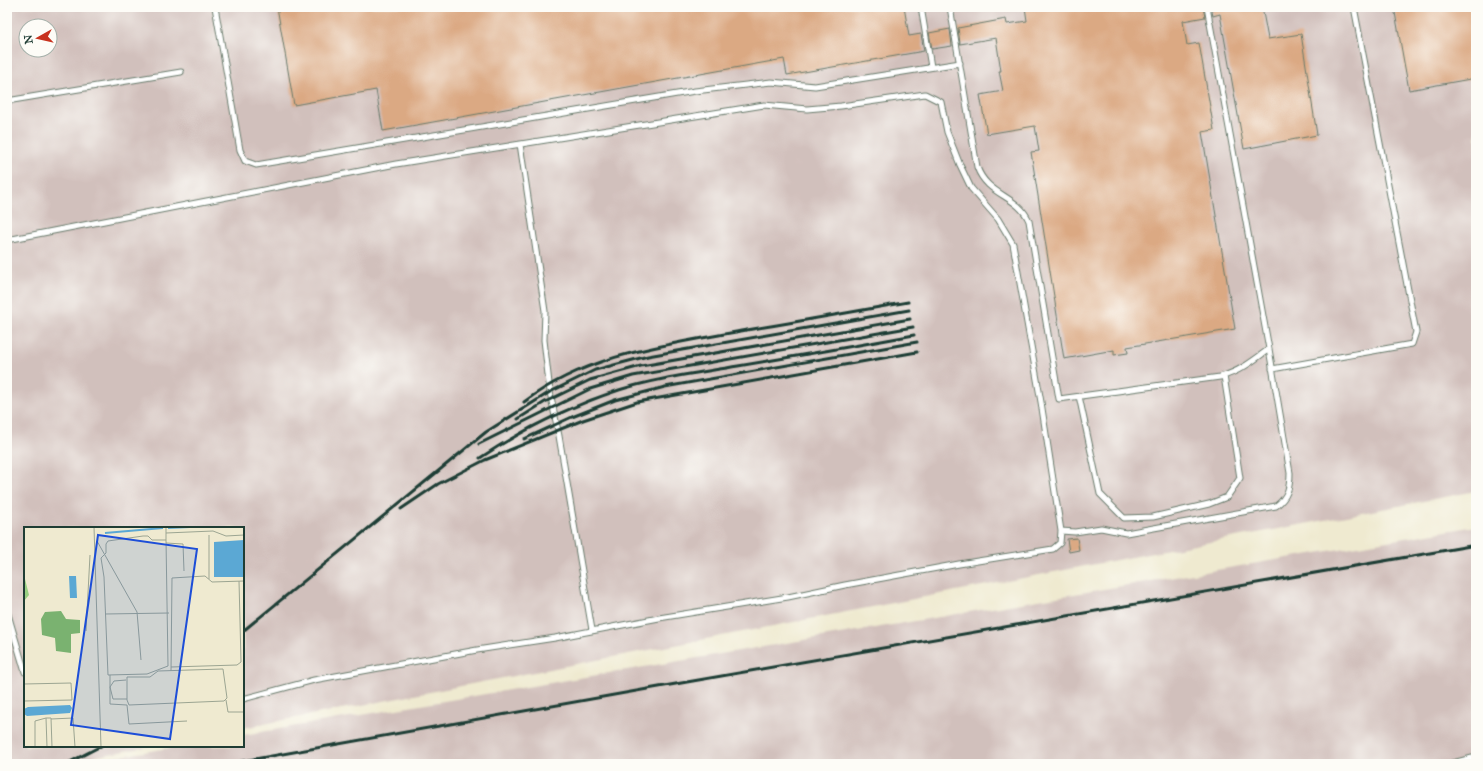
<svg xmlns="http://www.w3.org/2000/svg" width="1483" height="771" font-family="'IM FELL Great Primer',serif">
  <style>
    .industrial { fill: #d1c0bc; fill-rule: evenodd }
    .building { fill: #dba983 }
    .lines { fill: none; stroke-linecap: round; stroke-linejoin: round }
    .lane-casing { stroke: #687a6b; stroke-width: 7 }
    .lane { stroke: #fff; stroke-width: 5 }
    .rail { stroke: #1f3d34; stroke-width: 3 }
    .inset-river { fill: none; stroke: #5ba8d4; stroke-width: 2 }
    .inset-road { fill: none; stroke: #9ca592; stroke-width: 1 }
    .view { fill: #1d4ed8; fill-opacity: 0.15; stroke: #1d4ed8; stroke-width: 2 }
    .inset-edge { fill: none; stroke: #1f3d34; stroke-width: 2 }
  </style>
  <rect width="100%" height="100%" fill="#fdfcf7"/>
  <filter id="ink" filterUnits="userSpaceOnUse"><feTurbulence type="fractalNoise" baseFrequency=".025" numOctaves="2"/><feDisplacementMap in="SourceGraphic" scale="8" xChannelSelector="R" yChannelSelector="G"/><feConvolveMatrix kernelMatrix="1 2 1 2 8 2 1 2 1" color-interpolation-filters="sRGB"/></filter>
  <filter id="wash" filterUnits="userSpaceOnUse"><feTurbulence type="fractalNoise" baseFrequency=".012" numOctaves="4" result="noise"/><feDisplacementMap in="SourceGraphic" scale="16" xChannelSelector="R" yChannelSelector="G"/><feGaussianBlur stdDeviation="0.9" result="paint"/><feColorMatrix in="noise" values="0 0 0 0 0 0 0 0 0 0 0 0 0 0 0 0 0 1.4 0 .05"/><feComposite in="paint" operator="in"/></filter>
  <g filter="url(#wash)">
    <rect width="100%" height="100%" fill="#efead0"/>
    <path class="industrial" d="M7 7H1476V491L243 728V528H25V746H151L57 764H7ZM26 26H50V50H26Z
      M1476 526V764H74L180 746H243V735Z"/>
    <g id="blocks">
      <path class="building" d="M277 7H904L909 36 921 34 924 51 787 75 784 59 383 131 376 90 294 105Z
        M1025 7H1203L1205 17 1183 21 1187 45 1199 43 1214 130 1202 132 1235 329 1127 347 1128 353 1114 355V350L1064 359 1031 152 1039 151 1035 126 987 134 980 95 1003 91 999 71H1001L996 38 960 44 958 28 1006 19 1007 24 1027 21Z
        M1211 7H1262L1268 39 1301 34 1317 135 1244 149 1220 14 1213 16Z
        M1394 7H1476V78L1409 90Z
        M950 29 952 46 932 49 929 33Z
        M1077 538 1079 550 1069 552 1067 539Z"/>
    </g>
  </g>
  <g filter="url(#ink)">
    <use href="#blocks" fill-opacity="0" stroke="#687a6b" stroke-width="1"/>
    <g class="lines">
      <defs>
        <path id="lane" d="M215 7 240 150 245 161 256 165 695 91 771 82 815 86 960 63
          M921 7 931 67
          M950 7 977 167C987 196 1018 195 1029 221L1059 399 1220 377C1239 372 1253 361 1269 349L1207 7
          M7 101 181 72
          M520 144 545 311 544 340 550 392 559 436 592 630
          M7 240 396 164 764 105 807 109 841 106 925 94 941 102 947 132 960 165 971 188 998 219 1013 244 1041 402 1061 531 1060 543 1053 549 959 564 845 585 788 597 659 618 555 638 477 650 314 680 243 699
          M1272 369 1412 344 1416 332 1354 7
          M1079 396 1100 494 1124 518 1153 517 1209 504 1227 497 1240 478 1224 376
          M1061 531 1075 532 1101 528 1126 533 1276 506C1288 497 1290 487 1290 473L1269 349
          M7 611 25 672
          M1449 764 1476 757"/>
      </defs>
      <use href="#lane" class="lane-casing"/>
      <use href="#lane" class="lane"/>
      <path class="rail" d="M524 402C587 354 665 345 741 331 796 322 852 312 908 302
        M518 419 545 402 590 380 641 366 910 319
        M524 439 572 417 615 400 665 387 917 342
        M479 444 590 389 633 376 913 327
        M480 458C525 428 568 407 619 390 657 378 698 373 738 366 797 356 855 346 914 335
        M401 509 438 484 485 460 583 420 637 402 917 352
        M243 631 486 432 550 392 595 370 648 356 909 310
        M66 764 101 746
        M226 764 687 682 1476 545
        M728 764 748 763"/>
    </g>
  </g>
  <g transform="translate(24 527)">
    <rect width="220" height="220" fill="#efead0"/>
    <path d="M0 48 5 68 0 74Z" fill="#98d082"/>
    <path d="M37 84 42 92 56 93V106L47 107V126L32 124 31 111 18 108 17 92 21 85Z" fill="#7ab270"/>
    <path d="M220 13V50H190V15ZM45 49H52L53 71H46ZM46 178 48 181 46 186 3 189 0 187V182L4 180Z" fill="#5ba8d4"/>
    <path class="inset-river" d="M144 1 166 0M81 6 139 1"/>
    <path class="inset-road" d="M70 0 77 220M142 6 189 4 202 9 220 8M185 8V52M142 13 144 139 123 147 84 148 80 50 77 31 82 26V17L84 14 119 9H124L128 13H142V0M73 14 113 85 117 133M142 16 159 17 160 44M81 87 145 86M62 104 66 28M147 140 213 138 217 135 215 54M199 142 203 171 200 174 105 178 103 173V150H126L134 144ZM147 144 148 51 181 49 188 55 220 54M86 148V177L103 178M102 153 90 154 86 160 89 172H103M0 157 47 156 48 173 0 174M202 173 204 185H220M103 178 105 197 163 194M27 192 49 191 51 220M11 220V194L22 191M23 220 22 191H27L28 220"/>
    <path class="view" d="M74 8 173 22 146 212 47 198Z"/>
    <rect width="220" height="220" class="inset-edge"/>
  </g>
  <rect width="1483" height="771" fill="none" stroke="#fdfcf7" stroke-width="24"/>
  <g transform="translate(38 38) rotate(262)"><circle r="19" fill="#fdfcf7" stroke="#a4b0a9"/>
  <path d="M0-3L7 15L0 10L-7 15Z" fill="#c8321e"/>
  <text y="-6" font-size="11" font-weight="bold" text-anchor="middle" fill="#1f3d34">N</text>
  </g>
</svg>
